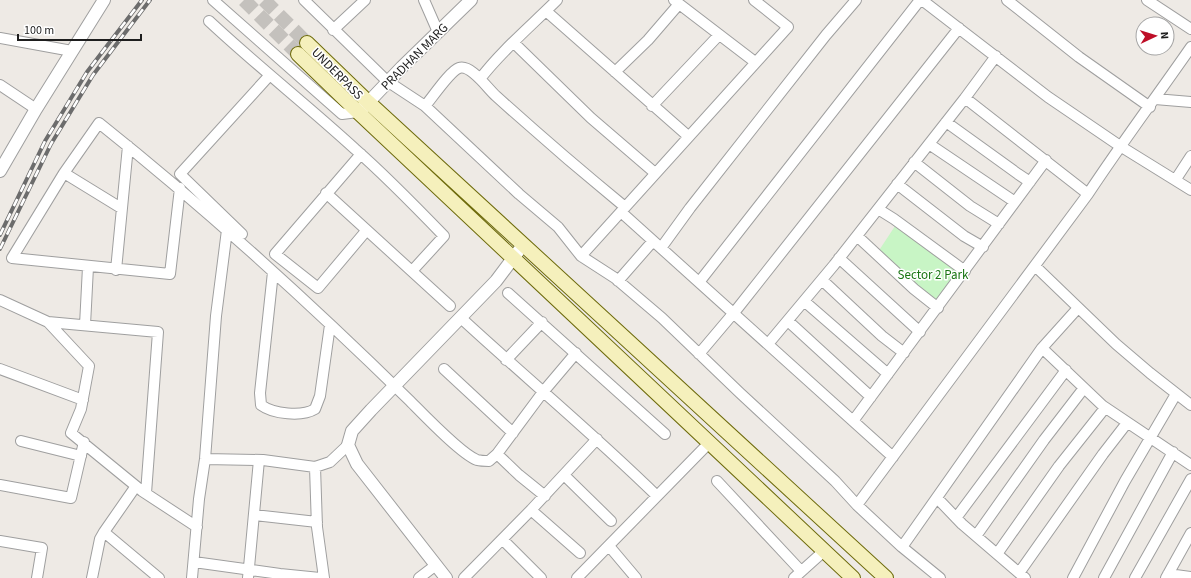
<svg xmlns="http://www.w3.org/2000/svg" width="1191" height="578" font-family="'Source Sans 3',sans-serif">
  <style>
    .park { fill: #c8f5c5 }
    .lines { fill: none; stroke-linecap: round; stroke-linejoin: round }
    .secondary-tunnel { stroke: #c4c1bd; stroke-width: 14; stroke-dasharray: 14 7; stroke-linecap: butt }
    .minor-casing { stroke: #9f9f9f; stroke-width: 12 }
    .tertiary-casing { stroke: #9f9f9f; stroke-width: 14 }
    .secondary-casing { stroke: #6e6b0c; stroke-width: 16 }
    .minor { stroke: #fff; stroke-width: 10 }
    .tertiary { stroke: #fff; stroke-width: 12 }
    .secondary { stroke: #f5f0bc; stroke-width: 14 }
    .rail-casing { stroke: #6c6c6c; stroke-width: 4 }
    .rail { stroke: #fff; stroke-width: 2.5; stroke-dasharray: 8; stroke-linecap: butt }
    .labels { text-anchor: middle; stroke-width: 3; stroke-linejoin: round; paint-order: stroke }
    .street-label { font-size: 13px; fill: #1e1e1e; stroke: #fff }
    .park-label { font-size: 13px; fill: #197513; stroke: #fff }
  </style>
  <rect width="100%" height="100%" fill="#eeeae5"/>
  <path class="park" d="M897 223 963 271 938 306 878 252Z"/>
  <g class="lines">
    <path class="secondary-tunnel" d="M244 0 298 54
      M264 0 307 43"/>
    <defs>
      <path id="minor" d="M213 0 342 114 358 112
        M304 0 387 81 425 106 519 194 558 227 581 256 615 278 662 318 740 393 835 481 857 505 902 547 940 578
        M424 0 438 32
        M674 0 755 62
        M922 0 1048 97 1120 146 1191 190
        M1007 0 1079 57 1150 107
        M1147 0 1191 29
        M546 11 688 136
        M209 21C256 65 307 105 355 149 386 176 415 206 444 236L412 271
        M333 30 365 0
        M0 38 72 51
        M514 43 591 118 655 173
        M615 72 648 40 679 4
        M480 79C501 51 532 25 557 0
        M0 85 36 109
        M965 98 1088 194
        M1155 99 1191 102
        M425 106C432 98 450 71 459 68 471 64 487 88 496 96 538 134 581 171 625 207
        M652 106 719 35
        M946 122 1018 174 1030 182
        M929 144 1015 202
        M361 154 275 254 318 288 366 231
        M914 162 970 206 999 224
        M64 173 12 258 170 274 180 188
        M1176 179 1191 156
        M897 184 964 236 983 247
        M326 193 450 306
        M121 208 64 173 99 123C207 209 310 303 409 400 423 414 461 454 477 460 481 461 485 461 489 461L497 454 543 392 576 353
        M878 209 894 219 965 271
        M621 212 893 457
        M242 234 180 174 269 76
        M857 236 914 289 938 308
        M661 248 690 208 826 35 856 0
        M581 256 788 27 754 0
        M839 258 920 332
        M1035 266 1116 344 1150 373 1191 405
        M116 270 128 146
        M273 272 260 393 261 405C273 414 302 417 315 409L320 396 330 325
        M822 280 882 336 904 353
        M618 281 653 241
        M700 281 920 0
        M508 293 665 434
        M0 300 48 322 89 366 81 409 71 433 142 491 197 527
        M804 301 888 374
        M461 318C526 378 594 434 657 496
        M788 321 871 397
        M48 322 158 332 146 493
        M85 325 88 267
        M768 344 834 265 965 98 996 56
        M1042 348 1103 406 1191 465
        M699 354 737 309 959 28
        M506 360 542 322
        M0 369 83 400
        M444 369 513 433
        M853 421 1046 160
        M21 441 81 456
        M497 454 519 475 545 496
        M205 459 263 460 315 467 330 462 348 445
        M315 467 317 527 324 578
        M564 475 611 521
        M717 481 801 571
        M0 485 71 498 84 442
        M136 486 104 532 159 578
        M937 498 962 524 1025 578
        M857 505 1088 194C1121 144 1157 96 1191 47
        M531 510 580 553
        M254 515 317 522
        M956 518 1066 370
        M976 536 1044 440 1084 388
        M503 540 541 578
        M0 541 42 548 37 578
        M609 546 636 578
        M902 547 1042 348 1078 308
        M997 554 1059 466 1105 408
        M194 562 280 574 320 578
        M1019 573 1103 454 1127 423
        M1168 574 1191 577
        M92 578 100 539 104 532
        M192 578 199 499 205 459 216 316 227 230
        M248 578 259 460
        M419 578 436 565
        M464 578 531 510 597 439
        M577 578 710 442
        M794 578 824 551
        M1073 578 1125 481 1176 394
        M1104 578 1173 452
        M1135 578 1191 479
        M1166 578 1191 533"/>
      <path id="tertiary" d="M362 109 402 67 471 0
        M0 171 36 109 104 0
        M446 578 357 464 348 445 352 431 371 410 496 281 523 245"/>
      <path id="secondary" d="M307 43 368 102 886 578
        M298 54 358 112 853 578"/>
    </defs>
    <use href="#minor" class="minor-casing"/>
    <use href="#tertiary" class="tertiary-casing"/>
    <use href="#secondary" class="secondary-casing"/>
    <use href="#minor" class="minor"/>
    <use href="#tertiary" class="tertiary"/>
    <use href="#secondary" class="secondary"/>
    <defs>
      <path id="rail" d="M0 235 45 141 87 72 142 0
        M0 249 51 144 93 75 150 0"/>
    </defs>
    <use href="#rail" class="rail-casing"/>
    <use href="#rail" class="rail"/>
  </g>
  <g class="labels">
    <g class="street-label">
      <text transform="translate(414 56) rotate(-45)" y="5">PRADHAN MARG</text>
      <text transform="translate(338 73) rotate(45)" y="5">UNDERPASS</text>
    </g>
    <g class="park-label">
      <text x="933" y="279">Sector 2 Park</text>
    </g>
  </g>
  <g transform="translate(1155 36) rotate(86)"><circle r="19" fill="#ffffff" stroke="#a5a5a5"/>
  <path d="M0-3L7 15L0 10L-7 15Z" fill="#be0e27"/>
  <text y="-6" font-size="11" font-weight="bold" text-anchor="middle" fill="#1e1e1e">N</text>
  </g>
  <path d="M18 34v6h123v-6" fill="none" stroke="#1e1e1e" stroke-width="2"/>
  <text x="24" y="34" font-size="12" fill="#1e1e1e" stroke="#ffffff" stroke-width="3" paint-order="stroke">100 m</text>
</svg>
